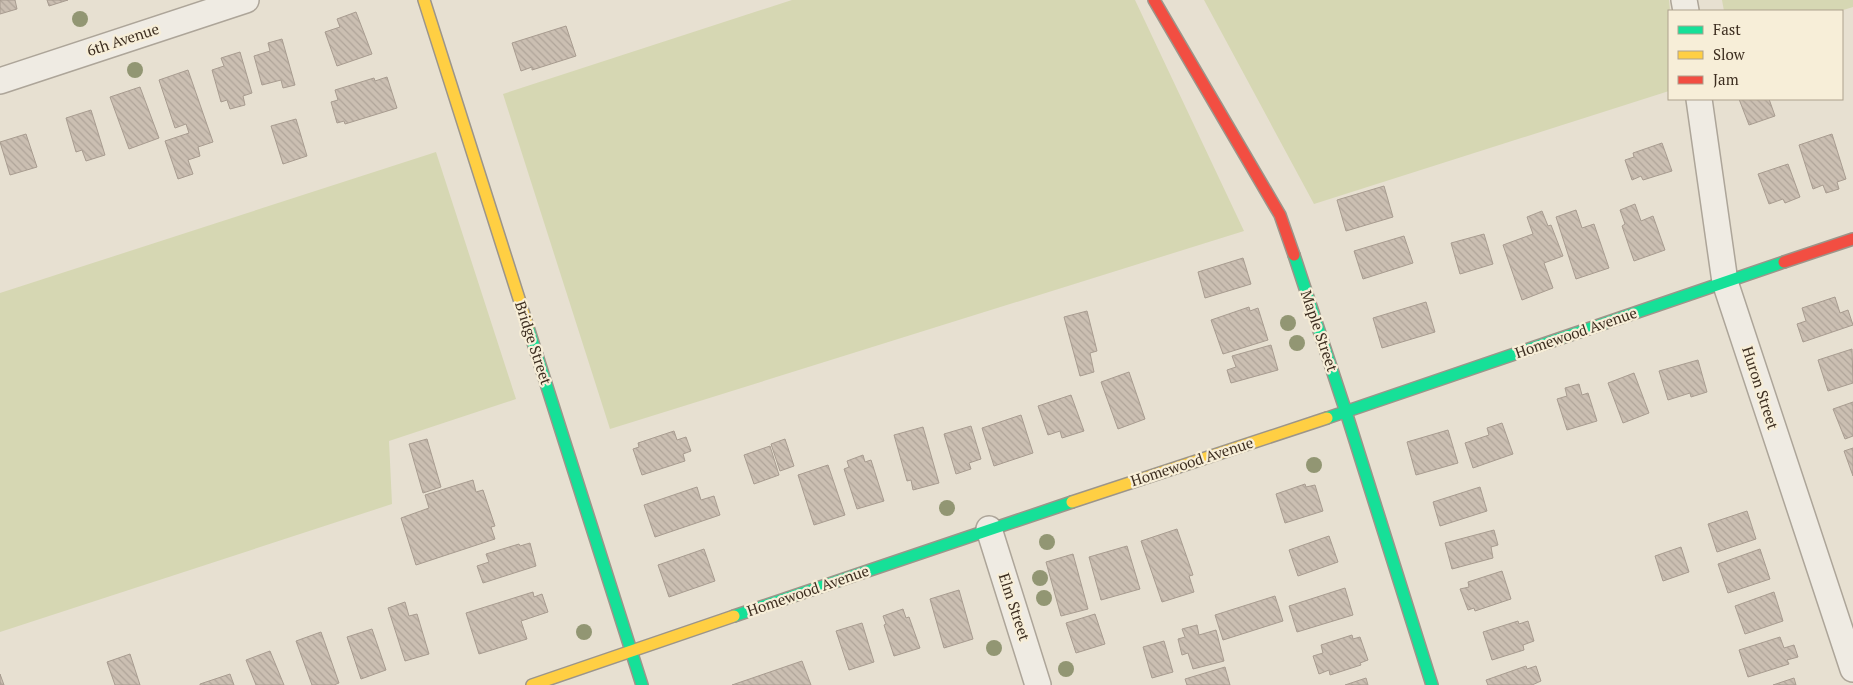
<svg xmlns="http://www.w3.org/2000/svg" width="1853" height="685" font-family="'PT Serif',serif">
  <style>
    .green { fill: #d6d7b3 }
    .building { fill: url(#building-back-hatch); stroke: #a89c90 }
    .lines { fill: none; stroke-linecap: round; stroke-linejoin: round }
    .street-casing { stroke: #ada599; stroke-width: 28 }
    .fast-casing { stroke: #9c958a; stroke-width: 14 }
    .slow-casing { stroke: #9c958a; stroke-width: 14 }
    .jam-casing { stroke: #9c958a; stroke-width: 14 }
    .street { stroke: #efebe3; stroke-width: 25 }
    .fast { stroke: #16e098; stroke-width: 11 }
    .slow { stroke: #ffcf43; stroke-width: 11 }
    .jam { stroke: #f24e42; stroke-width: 11 }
    .tree { fill: #929673 }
    .labels { text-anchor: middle; stroke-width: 4.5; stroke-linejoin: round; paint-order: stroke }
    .street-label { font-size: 15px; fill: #3d2e20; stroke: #f7eed8 }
  </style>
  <defs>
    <pattern id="building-back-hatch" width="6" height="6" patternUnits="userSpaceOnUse" patternTransform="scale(1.25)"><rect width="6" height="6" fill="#cbbfb2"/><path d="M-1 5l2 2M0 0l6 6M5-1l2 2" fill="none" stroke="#afa499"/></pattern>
  </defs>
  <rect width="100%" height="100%" fill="#e7e0d1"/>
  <path class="green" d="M792 0H1135L1244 231 610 429 503 94Z
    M1204 0H1669L1670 11 1669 91 1314 204Z
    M1722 0H1853V7L1840 11H1724Z
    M436 152 516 399 389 441 392 504 0 632V293Z"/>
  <path class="building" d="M0 0H15L17 9 0 14Z
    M47 0H68L49 6Z
    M356 12 372 54 337 66 325 32 340 27 337 19Z
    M566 26 576 56 532 70V67L521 71 512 43Z
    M282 39 295 85 283 88 281 80 262 85 254 56 270 51 268 43Z
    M240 52 252 93 243 96 245 105 230 109 227 100 221 102 212 70 224 66 221 58Z
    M188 70 213 142 198 147 200 156 188 160 193 174 178 179 165 141 189 133 186 124 175 128 159 80Z
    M387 77 397 108 345 124 344 121 337 123 331 102 338 100 335 90 374 78 375 81Z
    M140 87 159 138 129 149 110 97Z
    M1739 99H1769L1775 116 1749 125Z
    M91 110 105 155 86 161 82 150 76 152 66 118Z
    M296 119 307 156 283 164 271 126Z
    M26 134 37 167 10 175 0 142Z
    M1832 134 1846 179 1837 182 1839 189 1826 193 1823 185 1813 189 1799 145Z
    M1662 143 1672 171 1643 180 1641 176 1632 180 1625 160 1634 157 1633 153Z
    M1788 164 1800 197 1785 203 1783 199 1769 204 1758 174Z
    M1384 186 1393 217 1346 231 1337 200Z
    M1635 204 1641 221 1653 216 1665 250 1634 261 1622 226 1625 224 1620 210Z
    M1576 210 1582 228 1594 224 1609 268 1576 279 1556 217Z
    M1542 211 1548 226 1551 225 1563 256 1544 263 1553 288 1522 300 1503 245 1533 234 1527 217Z
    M1484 234 1493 264 1460 274 1451 243Z
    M1404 236 1413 263 1363 279 1354 251Z
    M1243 258 1251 284 1205 298 1198 272Z
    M1835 297 1840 313 1848 310 1853 325 1803 342 1797 324 1806 321 1802 308Z
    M1426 302 1435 332 1382 348 1373 318Z
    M1249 307 1250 311 1258 308 1268 340 1223 354 1211 320Z
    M1087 311 1097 351 1090 353 1094 372 1080 376 1064 317Z
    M1271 345 1278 370 1231 383 1227 370 1236 367 1232 356Z
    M1852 349 1853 383 1828 391 1818 360Z
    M1698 360 1707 392 1691 397 1690 393 1668 400 1659 371Z
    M1129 372 1145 419 1118 429 1101 382Z
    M1634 373 1649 413 1623 423 1608 383Z
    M1579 384 1582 395 1588 393 1597 421 1567 430 1557 399 1567 396 1565 388Z
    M1071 395 1084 431 1062 438 1060 431 1048 435 1038 406Z
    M1853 402V436L1845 439 1833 409Z
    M1021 415 1033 453 994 466 982 428Z
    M1502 423 1513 454 1473 468 1465 443 1489 435 1487 428Z
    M971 426 981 459 969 463 971 469 956 474 944 434Z
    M923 427 939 483 913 490 911 480 907 481 894 435Z
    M1448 430 1458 463 1416 475 1407 442Z
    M674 431 677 440 686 437 691 451 683 454 685 461 642 475 633 449 639 447 638 443Z
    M427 439 441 487 423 493 409 444Z
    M785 439 794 466 780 471 771 444Z
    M770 446 779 475 754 484 744 455Z
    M1853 448V476L1844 451Z
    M863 455 865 462 871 460 884 501 857 509 844 469 849 467 847 461Z
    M828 465 845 515 814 525 798 475Z
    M473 480 476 492 483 490 495 526 491 527 495 539 416 565 401 518 429 508 425 495Z
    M1305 484 1306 487 1315 485 1323 511 1285 523 1276 494Z
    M697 487 701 500 714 496 720 515 655 537 644 505Z
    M1480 487 1487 511 1440 526 1433 502Z
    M1747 511 1756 539 1717 552 1708 524Z
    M1177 529 1193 575 1189 576 1194 592 1162 602 1141 541Z
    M1494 530 1498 545 1491 547 1493 558 1452 569 1445 543Z
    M1329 536 1338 562 1298 576 1289 550Z
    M530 543 536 566 483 583 477 566 489 562 486 554 519 544 520 546Z
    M1127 546 1140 589 1101 600 1089 557Z
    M1681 547 1689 572 1663 581 1655 556Z
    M704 549 715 581 669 597 658 565Z
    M1760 549 1770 579 1728 593 1718 564Z
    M1073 554 1088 609 1061 616 1046 562Z
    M1502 571 1511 599 1475 611 1474 608 1468 610 1460 589 1469 587 1468 582Z
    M1345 588 1353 615 1297 632 1289 606Z
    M959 590 973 639 944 648 930 599Z
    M533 592 534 597 542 594 548 612 521 621 527 639 479 654 466 613Z
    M1774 592 1783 621 1745 634 1735 606Z
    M1275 596 1283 621 1223 640 1215 615Z
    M405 602 409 616 417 614 429 654 405 661 388 608Z
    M903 609 906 618 909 617 920 648 894 656 884 625 886 624 883 616Z
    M1095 614 1105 644 1076 653 1066 623Z
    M1518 621 1519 624 1528 621 1534 641 1523 645 1524 650 1492 660 1483 632Z
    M862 623 874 662 849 670 836 631Z
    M1197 625 1199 635 1216 630 1224 661 1193 669 1188 653 1182 655 1178 639 1185 637 1182 629Z
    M372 629 386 670 361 679 347 637Z
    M321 632 339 683 334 685H312L296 641Z
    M1352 635 1353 639 1360 637 1368 660 1360 663 1361 665 1330 675 1329 670 1319 674 1313 656 1323 653 1321 645Z
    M1780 637 1784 648 1794 645 1798 657 1787 660 1789 664 1748 677 1739 650Z
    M1164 641 1173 672 1152 678 1143 647Z
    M270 651 284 685H256L246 660Z
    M130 654 140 685H115L107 662Z
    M802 661 811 685H732Z
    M1526 666 1527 669 1536 666 1541 681 1532 685H1488L1486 680Z
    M1225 667 1230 685H1187L1185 679Z
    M0 674 4 685H0Z
    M230 674 234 685H200V684Z
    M1366 678 1368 685H1345Z
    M1794 678 1796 685H1773Z"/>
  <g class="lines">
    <defs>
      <path id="street" d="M1684 0 1686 11
        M0 81 246 0
        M1699 99 1725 282 1853 669
        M989 529 1038 685"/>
      <path id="fast" d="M1294 255 1346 412 1432 685
        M528 327 642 685
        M1327 418 1784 262
        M734 616 1072 502"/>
      <path id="slow" d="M424 0 528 327
        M1072 502 1327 418
        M532 685 734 616"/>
      <path id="jam" d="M1154 0 1280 215 1294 255
        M1784 262 1853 239"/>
    </defs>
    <use href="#street" class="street-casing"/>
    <use href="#fast" class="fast-casing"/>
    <use href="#slow" class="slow-casing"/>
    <use href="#jam" class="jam-casing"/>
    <use href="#street" class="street"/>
    <use href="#fast" class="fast"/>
    <use href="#slow" class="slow"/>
    <use href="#jam" class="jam"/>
  </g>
  <g class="tree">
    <circle cx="80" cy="19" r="8"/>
    <circle cx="135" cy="70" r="8"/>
    <circle cx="1288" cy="323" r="8"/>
    <circle cx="1297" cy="343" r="8"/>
    <circle cx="1314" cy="465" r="8"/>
    <circle cx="947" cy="508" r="8"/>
    <circle cx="1047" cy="542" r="8"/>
    <circle cx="1040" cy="578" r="8"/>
    <circle cx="1044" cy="598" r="8"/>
    <circle cx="584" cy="632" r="8"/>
    <circle cx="994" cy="648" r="8"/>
    <circle cx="1066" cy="669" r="8"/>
  </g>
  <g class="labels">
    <g class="street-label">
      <text transform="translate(123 40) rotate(-18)" y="5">6th Avenue</text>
      <text transform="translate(1319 331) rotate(71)" y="5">Maple Street</text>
      <text transform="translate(1576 333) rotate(-19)" y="5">Homewood Avenue</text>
      <text transform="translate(533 343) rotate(72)" y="5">Bridge Street</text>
      <text transform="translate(1760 388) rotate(72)" y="5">Huron Street</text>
      <text transform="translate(1192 462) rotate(-18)" y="5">Homewood Avenue</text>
      <text transform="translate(808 591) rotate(-19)" y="5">Homewood Avenue</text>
      <text transform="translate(1014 607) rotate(72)" y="5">Elm Street</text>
    </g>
  </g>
  <rect x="1668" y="10" width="175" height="90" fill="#f7eed8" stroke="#ada18e"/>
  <rect x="1678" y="26" width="25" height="8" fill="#16e098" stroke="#ada18e"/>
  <text x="1713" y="35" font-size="15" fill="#3d2e20">Fast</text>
  <rect x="1678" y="51" width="25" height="8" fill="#ffcf43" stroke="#ada18e"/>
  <text x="1713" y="60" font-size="15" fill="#3d2e20">Slow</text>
  <rect x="1678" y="76" width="25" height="8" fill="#f24e42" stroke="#ada18e"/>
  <text x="1713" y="85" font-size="15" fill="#3d2e20">Jam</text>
</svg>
